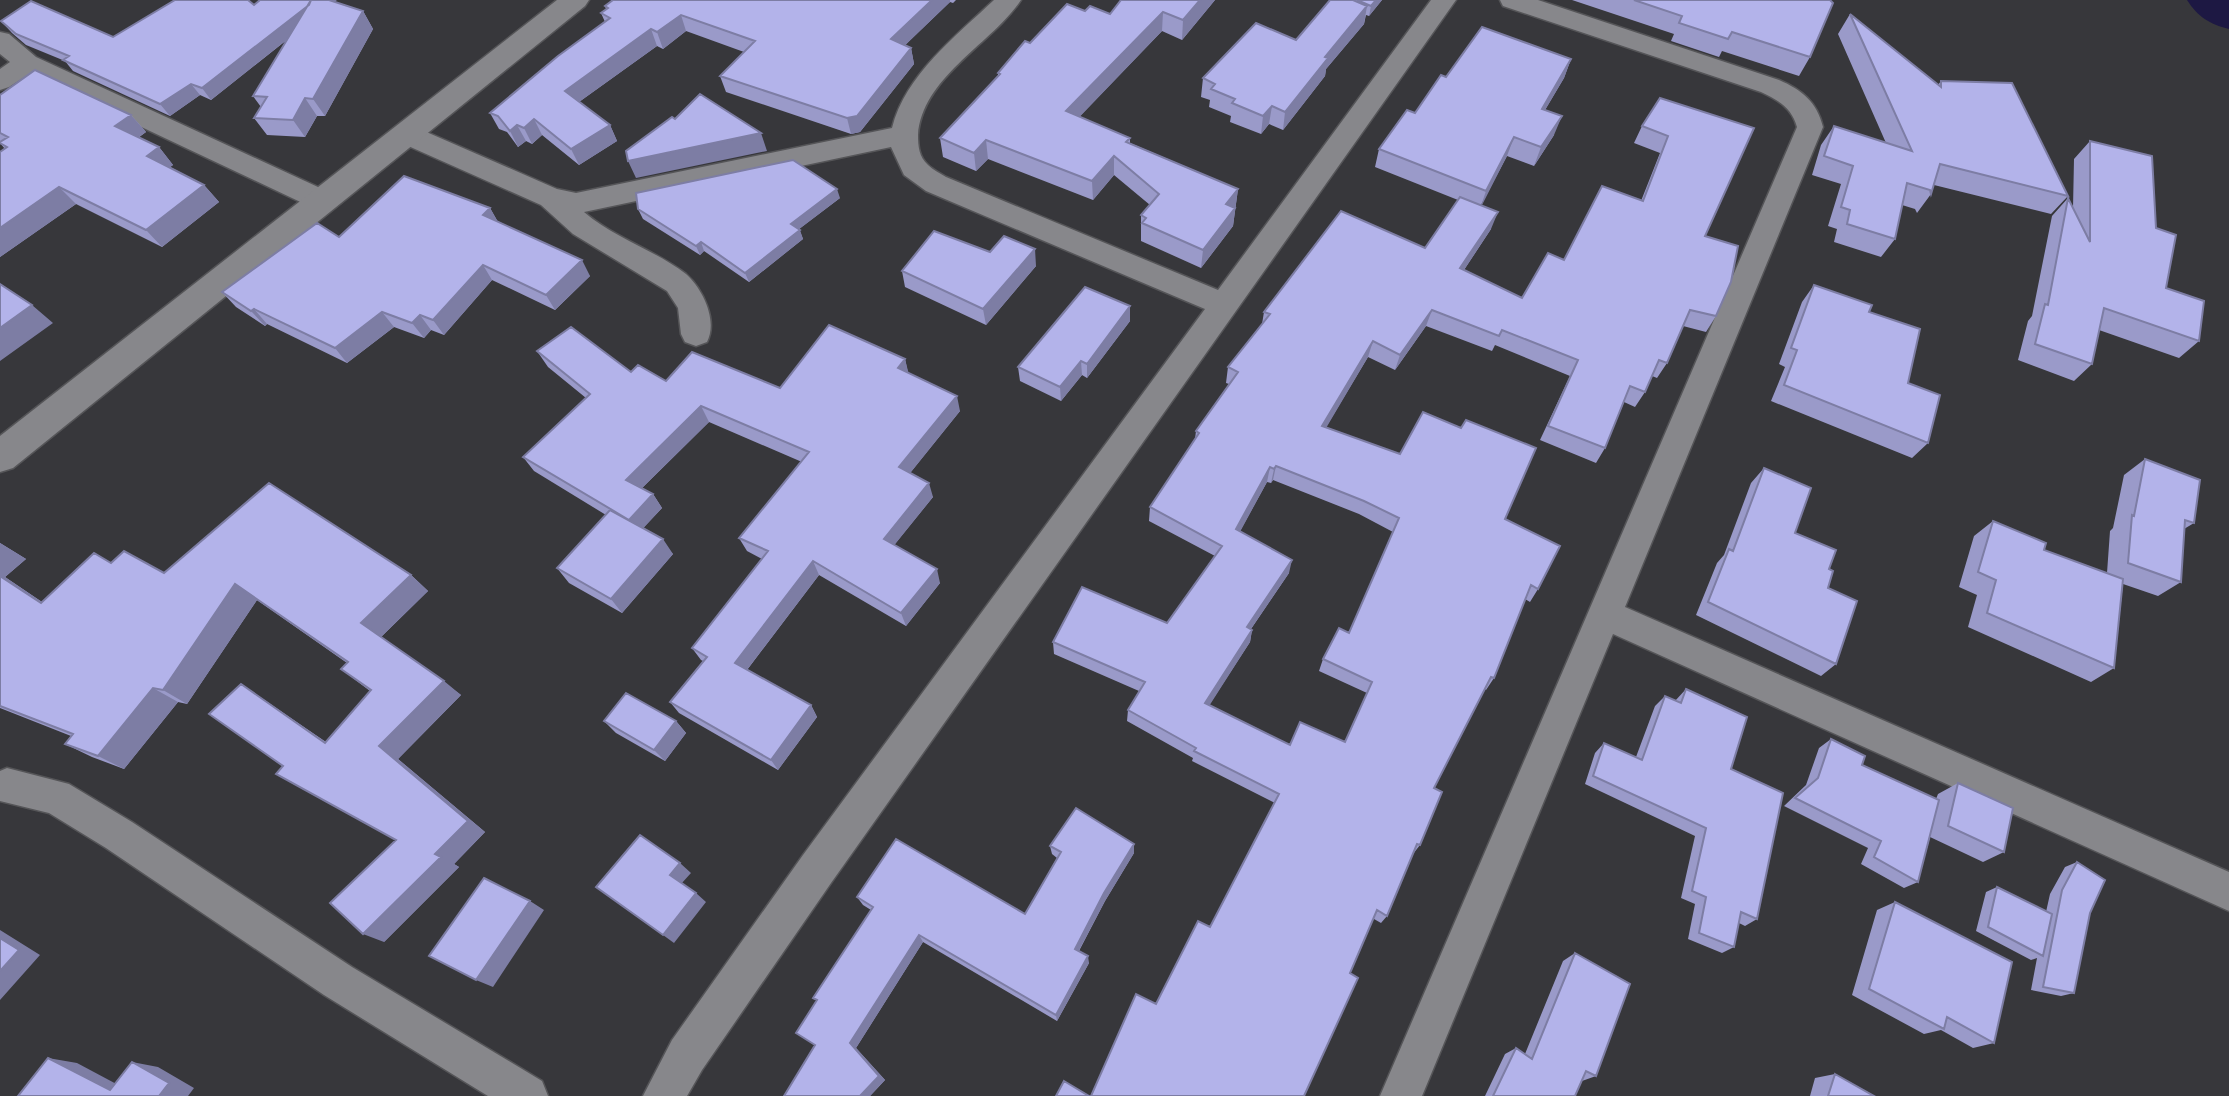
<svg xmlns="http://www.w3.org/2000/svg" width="2229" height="1096" font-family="'DejaVu Sans',sans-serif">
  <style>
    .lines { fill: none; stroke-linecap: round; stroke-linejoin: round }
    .river { fill: #1d1843; fill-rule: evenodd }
    .street-casing { stroke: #555558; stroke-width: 3 }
    .secondary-casing { stroke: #555558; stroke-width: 3 }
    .street { fill: #87878b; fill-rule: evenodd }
    .secondary { fill: #87878b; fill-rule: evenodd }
    .wall { fill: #9a9ac9; fill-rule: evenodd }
    .shaded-wall { fill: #7d7da4 }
    .building { fill: #b3b3ea; stroke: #7d7da4; stroke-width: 2; fill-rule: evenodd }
  </style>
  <rect width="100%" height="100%" fill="#37373b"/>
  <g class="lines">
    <path class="river" d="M2187 0H2229V29C2209 24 2198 17 2187 0Z"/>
    <defs>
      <path id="street" d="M994 0H1021C993 43 922 77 918 135 918 146 919 157 928 165 933 170 940 173 946 177L1218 290 1431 0H1456L831 883 702 1070 687 1096H643L672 1040 803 855 1205 309 926 191 904 175 891 147 584 212C614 238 655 250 686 274 703 289 718 321 707 342L696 346 685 342 681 334 678 308 667 291 573 234 541 205 397 141 393 134 397 127 406 125 415 127 557 189 576 193 892 128C905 75 957 35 994 0Z
        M1500 0H1538L1779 80C1802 90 1817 102 1823 127L1625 607 2229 872V911L1613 634 1422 1096H1380L1797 127C1792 108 1778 100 1761 92L1503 6Z
        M0 32 9 34 36 57 331 193 335 200 331 207 321 210 311 207 29 74 9 87 0 90V69L10 62 0 54Z
        M7 768 69 784 132 822 352 967 542 1081 548 1096H488L324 995 106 848 49 813 0 801V771Z"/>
      <path id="secondary" d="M557 0H589L585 6 13 468 0 472V436Z"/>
    </defs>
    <use href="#street" class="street-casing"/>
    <use href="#secondary" class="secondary-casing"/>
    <use href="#street" class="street"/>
    <use href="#secondary" class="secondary"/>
  </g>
  <path class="wall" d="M613 0H956L953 3 950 2 905 45 911 48 914 64 860 132 851 134 726 92 720 76 744 52 686 31 663 49 657 46 579 102 610 125 617 141 579 165 542 135 532 144 526 141 518 147 507 132 499 129 490 113 605 22 601 13 606 9 605 6Z
    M1121 0H1215L1182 40 1162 31 1079 117 1130 138V143L1238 189 1233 226 1201 268 1141 241V215L1150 205 1114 175 1093 200 988 159 976 171 943 157 940 138 998 76V73L1030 43 1085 11 1110 14Z
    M1330 0H1382L1369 16 1366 15 1364 24 1326 69 1325 76 1283 130 1269 124 1261 134 1230 122 1231 116 1209 107 1210 100 1201 97 1203 78 1296 40Z
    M1572 0H1830L1810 57 1799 76 1722 51 1719 57 1671 41 1674 34Z
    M335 2 363 11 373 29 325 116H317L305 137 267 135 254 118 261 107 253 96 288 39 211 100 200 95 170 116 73 71 65 61 26 45 12 33 1 21 113 37 254 5Z
    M1850 14 1938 85 1941 81 2068 196 2051 214 1934 185 1931 194 1917 213 1915 209 1902 205 1895 239 1881 257 1834 242 1837 229 1828 226 1841 184 1812 175 1821 145 1834 126 1886 143 1838 34Z
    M1571 59 1564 78 1545 110 1554 135 1534 166 1507 156 1481 205 1491 229 1464 270 1522 298 1564 260 1641 201 1660 153 1634 143 1642 126 1660 98 1705 236 1716 316 1706 332 1683 326 1667 363 1657 378 1652 376 1645 392 1635 407 1624 402 1605 448 1596 463 1540 440 1570 376 1495 345 1492 351 1426 326 1395 370 1368 357 1326 427 1505 519 1538 589 1530 602 1525 599 1494 678 1486 690 1485 689 1434 788 1420 845 1413 854 1387 916 1381 923 1374 919 1156 1004 1210 927 1275 803 1192 761 1193 758 1127 721 1128 710 1139 691 1054 654 1053 642 1167 623 1215 556 1149 521 1150 507 1195 439 1196 431 1229 384 1226 383 1228 367 1262 324 1264 312 1425 248 1458 200 1375 167 1379 149 1415 113 1446 77ZM1273 480 1359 514 1393 532 1349 633 1323 659 1319 671 1367 693 1345 742 1290 745 1209 705 1250 642 1252 630 1251 629 1289 573 1240 531 1267 482 1271 483Z
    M0 95 131 115 146 132 138 138 159 147 173 165 170 167 204 185 219 202 162 247 76 204 0 257V152L5 149 0 143Z
    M2090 141 2156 228 2166 288 2199 341 2179 358 2099 330 2092 364 2074 381 2018 360 2028 321 2032 316 2052 216 2068 198 2073 208 2074 159Z
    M840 198 799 229 803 239 749 282 704 251 700 255 643 219 638 209Z
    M490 208 498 222 590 276 555 310 492 280 444 335 431 330 424 338 394 327 347 363 267 324 265 326 236 307 222 292 339 237Z
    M990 252 1036 266 986 325 905 287 902 271Z
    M1814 285 1869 312 1908 383 1928 443 1912 458 1771 401 1785 367 1779 364 1802 302Z
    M1130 306V321L1087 378 1082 375 1061 401 1020 381 1018 367Z
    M537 351 666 381 780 388 905 359 908 373 960 411 910 473 933 497 894 545 940 583 906 626 819 575 747 670 811 705 817 717 778 770 679 713 670 702 703 661 701 660 692 648 762 559 747 551 739 538 802 462 709 422 642 488 653 494 662 508 643 528 673 554 622 613 569 583 557 568 606 515 534 471 523 457 586 398 548 367Z
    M2145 459 2194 523 2184 529 2181 582 2158 596 2123 584 2114 668 2091 682 1968 627 1977 595 1959 587 1974 536 1993 521 2044 550 2107 573 2110 531 2113 528 2124 475Z
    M1764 468 1795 533 1829 569 1828 588 1836 664 1821 676 1696 615 1717 563 1724 555 1751 483Z
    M0 543 26 559 5 577 42 602 111 563 164 573 411 575 428 591 381 637 461 695 398 759 485 832 454 864 459 867 384 942 396 840 283 766 263 699 326 742 370 691 341 669 347 663 257 600 187 704 178 702 124 769 92 757 65 744 71 736 0 708Z
    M1686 689 1731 769 1757 919 1745 926 1739 923 1734 947 1722 953 1688 939 1695 904 1681 898 1695 836 1585 784 1595 753 1604 743 1636 757 1655 706 1665 696 1675 701Z
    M604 721H676L686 733 665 761 616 733Z
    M1831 739 1862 765 1936 799 1938 794 1958 783 2004 852 1983 862 1930 837 1918 882 1904 888 1861 864 1868 848 1784 806 1806 785 1819 748Z
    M1050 846 1134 853 1105 901 1079 951 1089 963 1057 1021 923 942 856 1048 885 1080 870 1096H784L815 1045 817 1001 813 998 871 910 863 905 857 897 1025 914 1057 858 1052 854Z
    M2077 862 2090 913 2074 993 2061 996 2031 990 2037 958 2031 960 1976 931 1986 892 1997 887 2046 912 2050 894 2065 867Z
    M1895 902 1994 1043 1973 1048 1941 1030 1924 1034 1852 995 1877 910Z
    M1575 953 1596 1076 1582 1081 1575 1096H1485L1505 1054 1516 1048 1525 1054 1563 961Z
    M1835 1074 1874 1096H1810L1815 1078Z"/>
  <path class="shaded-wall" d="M314 0H337L211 100 202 88Z
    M932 0H950V2L894 56 891 39Z
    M1200 0H1215L1182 40 1183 20Z
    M1376 0H1382L1369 16 1371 6Z
    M1367 6 1364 24 1326 69 1325 76 1283 130 1285 112 1325 57Z
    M363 11 373 29 325 116 313 99Z
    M1163 12 1162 31 1067 130 1066 111Z
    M681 15 686 31 663 49 657 32Z
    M651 29 657 46 572 107 565 91Z
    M911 48 914 64 860 132 851 134 847 118Z
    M1571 59 1564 78 1535 127 1542 109Z
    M191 84 200 95 170 116 160 104Z
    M305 98 317 116 305 137 293 120Z
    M1272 106 1269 124 1261 134 1263 116Z
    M131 115 146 132 130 143 115 126Z
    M1562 116 1554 135 1534 166 1541 147Z
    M534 119 542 135 532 144 524 128Z
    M517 125 526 141 518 147 510 131Z
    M610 125 617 141 579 165 571 149Z
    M761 133 767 151 636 178 628 161Z
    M1514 137 1507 156 1480 209 1486 191Z
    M986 140 988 159 976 171 974 153Z
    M159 147 173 165 162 173 147 156Z
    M1114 156V175L1093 200 1092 181Z
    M204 185 219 202 162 247 146 230Z
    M59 187 76 204 0 257V228Z
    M837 189 840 198 794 233 791 224Z
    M1238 189 1233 226 1201 268 1203 250 1226 204Z
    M490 208 499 224 483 215Z
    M1498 212 1491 229 1454 285 1460 268Z
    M800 230 803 239 749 282 745 273Z
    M701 242 704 251 700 255 696 246Z
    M1035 249 1036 266 986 325 983 309Z
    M582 260 590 276 555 310 546 295Z
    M483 265 492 280 444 335 433 320Z
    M32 305 53 323 0 361V328Z
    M1130 306V321L1087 378V364Z
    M254 309 267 324 265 326 251 311Z
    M1432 310 1426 326 1395 370 1400 355Z
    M382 312 394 327 347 363 335 348Z
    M420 315 431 330 424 338 412 323Z
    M1373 341 1368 357 1319 440 1322 426Z
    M905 359 909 375 898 368Z
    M1081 361 1082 375 1061 401 1060 387Z
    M957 396 960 411 903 482 899 467Z
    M701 406 709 422 636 494 626 480Z
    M1276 466 1273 480 1271 483 1274 469Z
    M1270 467 1267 482 1234 543 1236 529Z
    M929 483 933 497 888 553 884 539Z
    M653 494 662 508 637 535 628 521Z
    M663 539 673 554 622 613 611 599Z
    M0 543 26 559 5 577 67 619 41 603 0 576Z
    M1292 560 1289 573 1244 639 1247 627Z
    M813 561 819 575 743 675 735 663Z
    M937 569 940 583 906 626 901 613Z
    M411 575 428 591 380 638 361 623Z
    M235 584 257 600 187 704 163 690Z
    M1252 630 1250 642 1204 714 1205 703Z
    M444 681 461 695 398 759 485 832 454 864 459 867 384 942 363 934 435 854 379 746Z
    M241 684 263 699 345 756 325 743Z
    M153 688 178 702 124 769 98 756Z
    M811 705 817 717 778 770 771 760Z
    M676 721 686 733 665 761 654 750Z
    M1134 844V853L1105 901 1076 956 1075 949 1104 893Z
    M680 863 691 873 681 884 670 875Z
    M696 893 706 902 674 943 663 935Z
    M530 901 544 910 493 987 476 980Z
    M0 930 40 955 0 1000Z
    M919 935 923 942 856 1048 885 1080 870 1096H860L850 1043Z
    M1088 956 1089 963 1057 1021 1056 1015Z
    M48 1058 77 1063 137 1095 110 1090Z
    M132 1062 158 1067 194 1088 188 1096H159Z"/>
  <path class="building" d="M175 0H248L254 5 260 0H311L309 5 202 88 191 84 160 104 63 60 69 56 16 34 1 21 31 1 113 37Z
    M311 0H329L363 11 313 99 305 98 293 120 254 118 267 97 253 96Z
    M613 0H932L891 39 911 48 857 116 847 118 720 76 755 41 681 15 657 32 651 29 565 91 610 125 571 149 534 119 524 128 517 125 510 131 498 116 490 113 558 56 610 18 601 13 608 8 605 6Z
    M1121 0H1200L1183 20 1163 12 1066 111 1130 138 1126 142 1238 189 1226 204 1235 208 1203 250 1142 223 1146 218 1141 215 1159 194 1114 156 1092 181 986 140 974 153 940 138 1000 74 998 73 1025 41 1030 43 1067 4 1085 11 1090 6 1110 14Z
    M1330 0H1353L1367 6 1325 57 1328 58 1285 112 1272 106 1263 116 1232 103 1235 99 1211 89 1215 84 1203 78 1256 23 1296 40Z
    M1357 0H1376L1371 6Z
    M1634 0H1830L1833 3 1810 57 1732 32 1728 39 1679 23 1682 16Z
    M1850 14 1941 87V81L2012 83 2068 196 1940 164 1931 194 1930 190 1907 183 1895 239 1847 224 1850 210 1841 207 1853 166 1824 156 1834 126 1912 151Z
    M1482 27 1571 59 1542 109 1562 116 1541 147 1514 137 1486 191 1379 149 1407 110 1415 113 1441 75 1446 77Z
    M35 70 131 115 115 126 159 147 147 156 204 185 146 230 59 187 0 228V152L7 147 0 143V142L8 137 0 133V95Z
    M700 94 761 133 628 161 626 151 672 117 675 119Z
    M1660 98 1754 128 1705 236 1738 246 1731 282 1716 316 1690 310 1667 363 1659 360 1645 392 1630 386 1605 448 1548 426 1578 360 1502 330 1499 336 1432 310 1400 355 1373 341 1322 426 1400 454 1423 412 1461 428 1466 420 1536 448 1505 519 1560 546 1538 589 1531 585 1494 678 1491 677 1434 788 1442 792 1420 845 1417 844 1387 916 1377 910 1350 973 1358 978 1304 1096H1091L1136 994 1156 1004 1198 921 1210 927 1279 794 1194 751 1196 748 1128 710 1145 682 1053 642 1082 587 1167 623 1222 546 1150 507 1199 433 1196 431 1238 372 1228 367 1270 314 1264 312 1341 211 1425 248 1460 197 1498 212 1460 268 1522 298 1548 253 1564 260 1602 186 1643 201 1668 136 1642 126ZM1276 466 1364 501 1399 518 1349 633 1339 628 1323 659 1372 682 1345 742 1300 722 1290 745 1205 703 1252 630 1247 627 1292 560 1236 529 1270 467 1274 469Z
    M2090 141 2152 156 2156 228 2176 235 2166 288 2204 301 2199 341 2104 308 2092 364 2035 344 2045 304 2048 305 2068 198 2090 242Z
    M793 160 837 189 791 224 800 230 745 273 701 242 696 246 638 209 636 193Z
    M404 176 490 208 483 215 582 260 546 295 483 265 433 320 420 315 412 323 382 312 335 348 254 309 251 311 222 292 317 223 339 237Z
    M934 231 990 252 1004 236 1035 249 983 309 902 271Z
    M0 284 32 305 0 328Z
    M1814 285 1872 305 1869 312 1920 329 1908 383 1940 395 1928 443 1784 385 1797 350 1791 348Z
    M1085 287 1130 306 1087 364 1081 361 1060 387 1018 367Z
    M829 325 905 359 898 368 957 396 899 467 929 483 884 539 937 569 901 613 813 561 735 663 811 705 771 760 670 702 707 657 692 648 768 551 739 538 809 452 701 406 626 480 653 494 629 520 523 457 590 394 537 351 571 327 631 372 638 365 666 381 692 352 780 388Z
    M2145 459 2200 480 2194 523 2185 520 2181 582 2128 563 2132 515 2134 516Z
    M1764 468 1811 488 1795 533 1836 550 1829 569 1833 571 1828 588 1857 601 1836 664 1708 602 1729 549 1733 551Z
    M269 483 411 575 361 623 444 681 379 746 468 821 435 854 441 857 363 934 330 903 396 840 276 774 283 766 209 714 241 684 325 743 371 690 341 669 348 662 235 584 163 690 153 688 98 756 65 744 73 734 0 706V576L41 603 94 553 111 563 124 551 164 573Z
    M610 510 663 539 611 599 557 568Z
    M1993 521 2046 543 2044 550 2123 579 2114 668 1987 613 1996 580 1978 572Z
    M1686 689 1747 717 1731 769 1783 793 1757 919 1741 912 1734 947 1699 933 1706 897 1692 891 1706 828 1593 776 1604 743 1642 760 1665 696 1681 703Z
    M626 693 676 721 654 750 604 721Z
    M1831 739 1865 756 1862 765 1939 800 1918 882 1874 857 1881 841 1795 798 1818 778Z
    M1958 783 2013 808 2004 852 1948 826Z
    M1076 808 1134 844 1104 893 1075 949 1088 956 1056 1015 919 935 850 1043 879 1076 860 1096H784L815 1045 796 1033 817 1000 813 998 873 907 857 897 896 839 1025 914 1061 852 1050 846Z
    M640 835 680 863 670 875 696 893 663 935 596 887Z
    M2077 862 2105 880 2090 913 2074 993 2043 987 2062 890Z
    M484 878 530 901 476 980 429 956Z
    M1997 887 2052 914 2043 956 1988 927Z
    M1895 902 2012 962 1994 1043 1947 1017 1944 1029 1869 989Z
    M0 938 19 950 0 971Z
    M1575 953 1630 984 1596 1076 1586 1071 1575 1096H1493L1516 1048 1532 1059Z
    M48 1058 110 1090 132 1062 169 1083 159 1096H18Z
    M1835 1074 1874 1096H1828Z
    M1064 1081 1089 1096H1056Z"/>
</svg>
